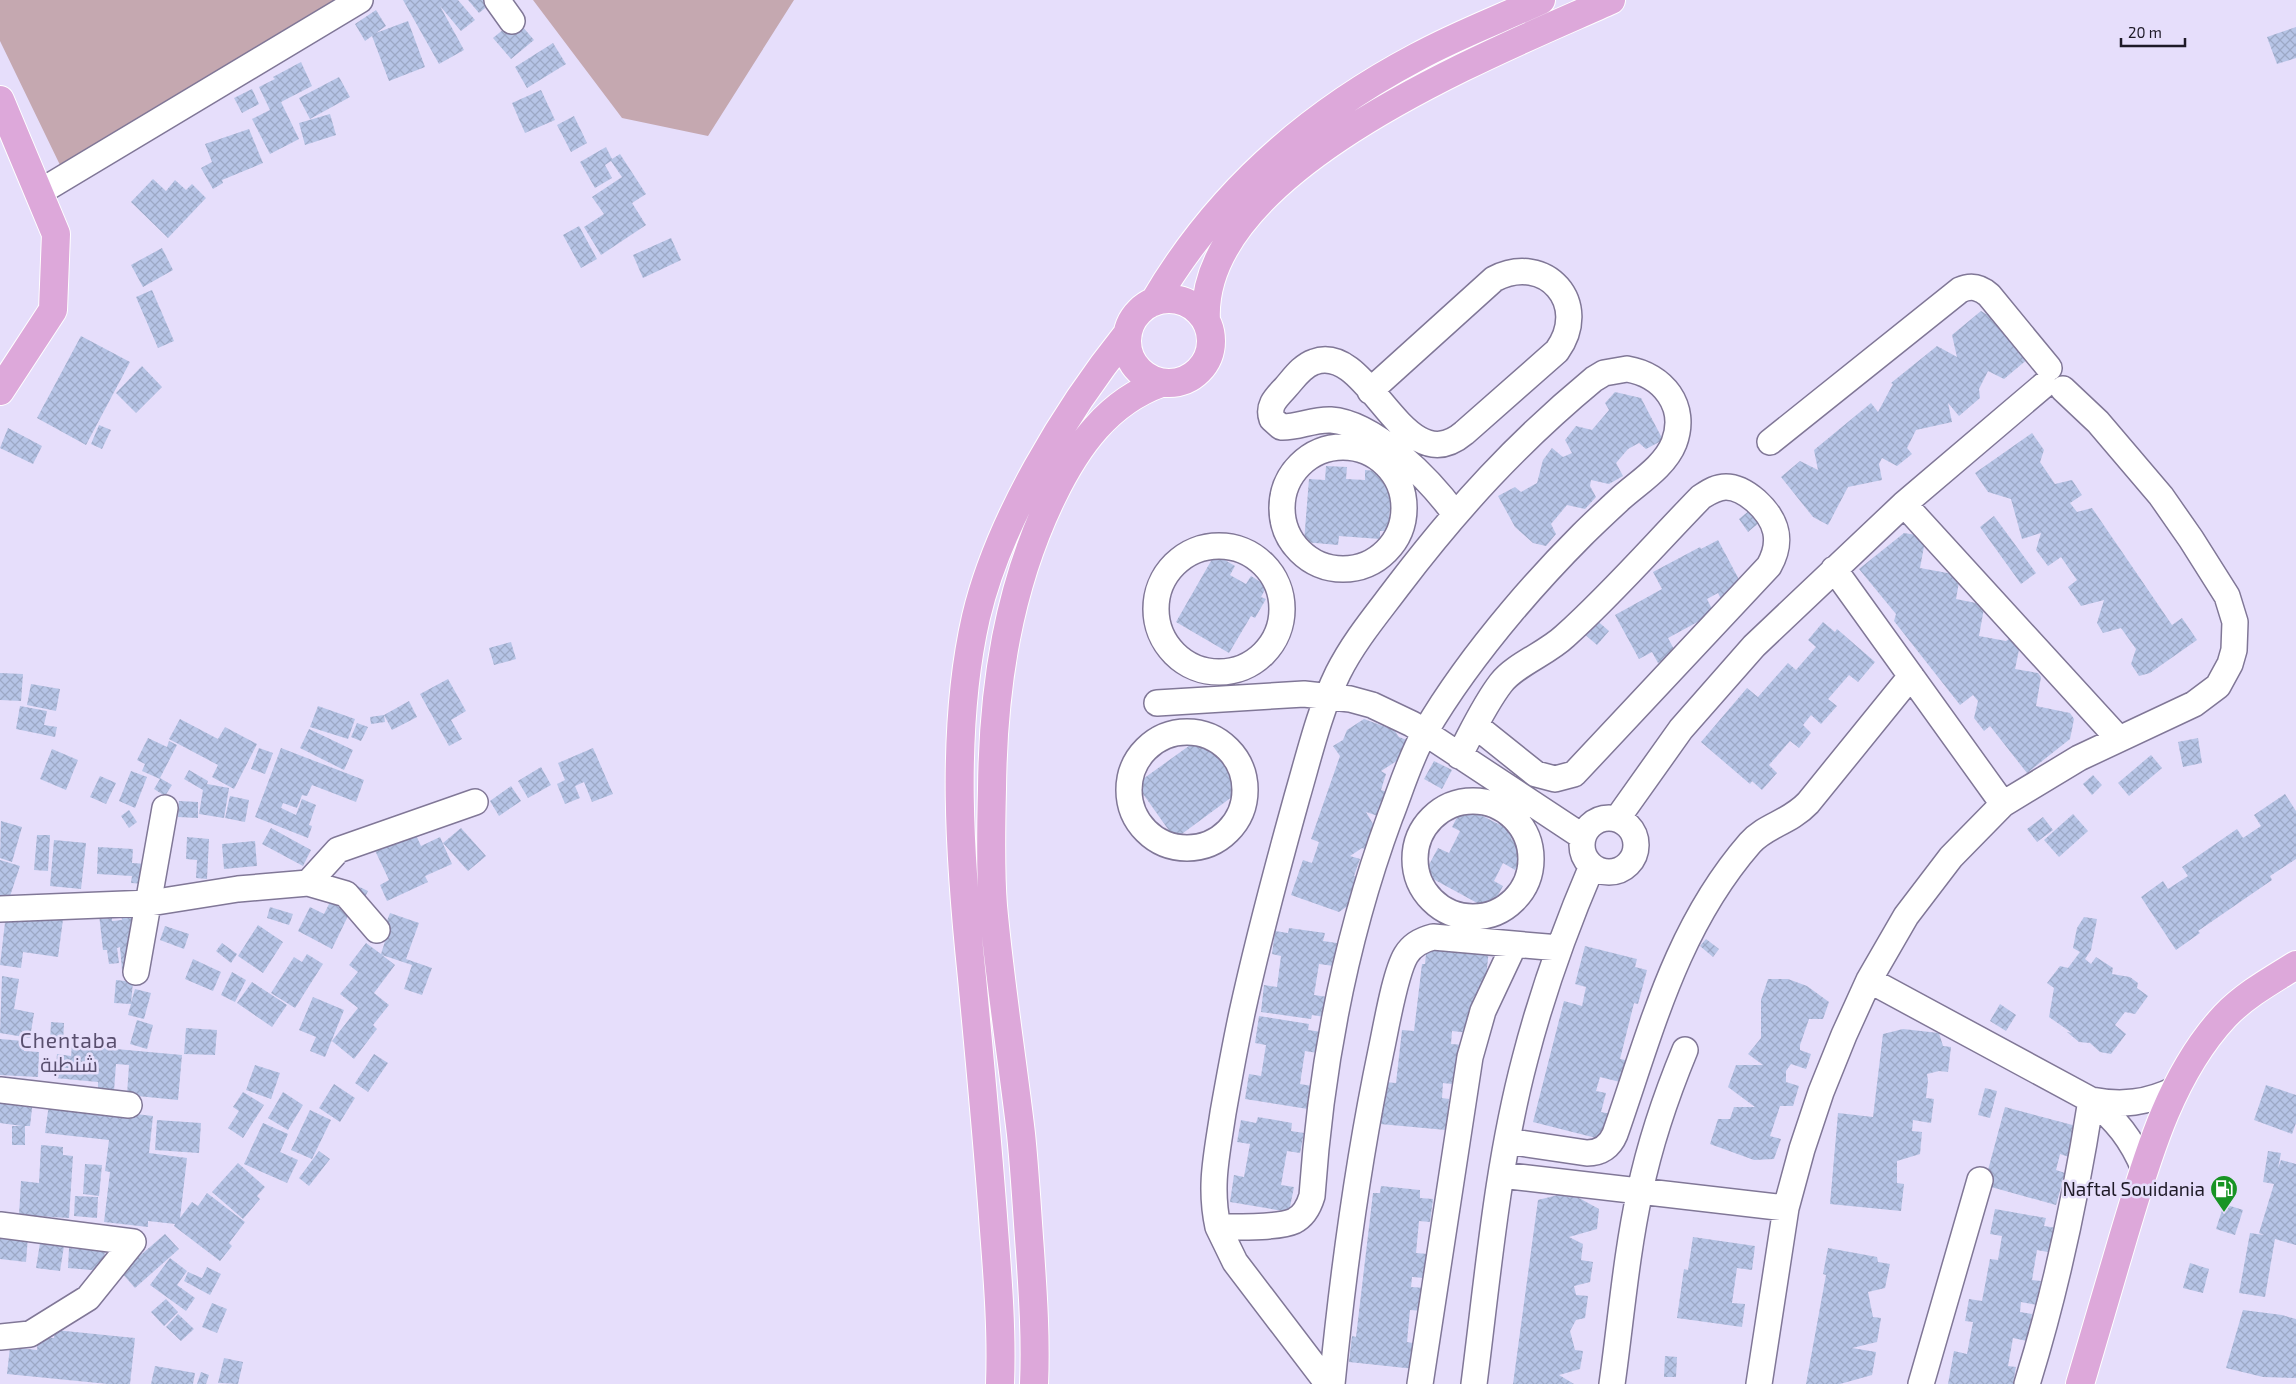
<svg xmlns="http://www.w3.org/2000/svg" width="2296" height="1384" font-family="'Exo 2',Cairo,sans-serif">
  <style>
    .garden { fill: #c5a8b0 }
    .building { fill: url(#building-cross-hatch) }
    .lines { fill: none; stroke-linecap: round; stroke-linejoin: round }
    .minor-casing { stroke: #807797; stroke-width: 28 }
    .major-casing { stroke: #fff; stroke-width: 30 }
    .minor { stroke: #fff; stroke-width: 25 }
    .major { stroke: #dda8da; stroke-width: 28 }
    .labels { text-anchor: middle; stroke-width: 5; stroke-linejoin: round; paint-order: stroke }
    .poi-label { font-size: 19px; fill: #1e1a27; stroke: #e6defb; text-anchor: end }
    .quarter-label { font-size: 21px; letter-spacing: 1px; fill: #594f6e; stroke: #e6defb }
  </style>
  <defs>
    <pattern id="building-cross-hatch" width="8" height="8" patternUnits="userSpaceOnUse" patternTransform="scale(1.25)"><rect width="8" height="8" fill="#b6c4e6"/><path d="M0 0l8 8M0 8l8-8" fill="none" stroke="#9ca8c5"/></pattern>
  </defs>
  <rect width="100%" height="100%" fill="#e6defb"/>
  <path class="garden" d="M0 0H338L60 165 0 41Z
    M533 0H794L708 136 622 118Z"/>
  <path class="building" d="M403 0H458L475 20 461 31 440 6 464 50 439 64Z
    M468 0H495L479 13Z
    M376 10 386 26 376 33 408 21 425 67 389 81 372 36 365 41 355 24Z
    M516 19 534 40 511 59 493 38Z
    M2296 27V58L2277 64 2267 37Z
    M553 43 566 64 527 88 515 67Z
    M301 62 312 86 281 102 299 139 270 154 252 119 270 110 259 87 275 79 273 77Z
    M339 77 350 97 310 119 299 98Z
    M252 89 259 104 242 113 234 98Z
    M541 90 555 120 525 133 512 103Z
    M330 114 336 135 305 145 299 123Z
    M574 116 587 143 571 152 557 125Z
    M249 129 263 163 222 180 223 183 213 189 201 168 212 162 205 144Z
    M606 147 612 159 620 154 646 194 632 203 646 225 601 255 584 227 604 214 592 197 622 177 611 161 605 165 612 178 595 188 580 162Z
    M153 179 166 191 175 180 186 190 192 184 206 198 168 238 131 202Z
    M579 226 597 259 581 268 563 235Z
    M671 238 681 260 643 278 633 255Z
    M162 248 173 270 143 287 131 265Z
    M152 290 174 341 158 348 136 297Z
    M1981 311 2000 322 2029 358 2004 379 1988 371 1979 389 1980 398 1959 416 1948 403 1952 422 1916 430 1907 448 1912 454 1897 466 1882 458 1879 464 1882 480 1848 487 1828 525 1813 517 1781 477 1800 461 1818 470 1814 450 1871 403 1878 412 1893 384 1891 383 1937 346 1957 357 1952 335Z
    M81 336 130 362 86 445 37 418Z
    M142 366 162 387 136 413 116 393Z
    M1615 392 1641 398 1663 440 1646 449 1639 443 1628 449 1616 463 1623 476 1609 484 1591 480 1590 486 1596 497 1585 509 1567 505 1551 524 1556 534 1546 546 1533 543 1515 527 1498 496 1515 487 1521 492 1537 483 1543 460 1552 448 1563 457 1572 453 1565 440 1576 426 1592 430 1609 410 1605 403Z
    M99 425 111 430 102 449 91 444Z
    M8 428 42 446 33 464 0 448Z
    M2032 433 2044 450 2040 462 2055 484 2072 480 2082 495 2070 503 2077 512 2092 508 2172 625 2182 618 2197 640 2150 673 2139 676 2131 664 2136 649 2121 628 2103 633 2097 623 2104 600 2081 606 2068 587 2077 580 2061 557 2048 566 2036 550 2041 533 2022 539 2011 499 1988 492 1975 473Z
    M1326 466 1347 467 1346 479 1365 480V470L1388 472 1387 486H1392L1388 531H1380V539L1339 536 1338 545 1304 542 1309 479 1325 480Z
    M1750 510 1760 522 1748 532 1739 519Z
    M1994 516 2036 573 2021 584 1980 527Z
    M1904 533 1922 536 1925 541 1920 568 1953 574 1959 582 1956 599 1981 604 1984 608 1979 636 2006 641 2009 639 2019 650 2015 669 2038 673 2041 677 2036 706 2070 713 2074 719 2070 739 2027 773 1990 726 1984 731 1974 718 1978 701 1973 695 1960 705 1894 621 1896 614 1859 569Z
    M1718 540 1743 587 1721 599 1718 593 1707 599 1714 613 1668 638 1676 653 1658 663 1652 652 1639 659 1615 615 1662 589 1653 572 1700 547 1701 549Z
    M1215 554 1235 566 1230 575 1246 584 1251 576 1267 586 1261 597 1266 599 1255 618 1251 616 1229 653 1176 622Z
    M1594 618 1609 631 1597 645 1582 632Z
    M1823 622 1835 632 1837 629 1875 662 1858 682 1849 675 1828 699 1837 706 1821 724 1811 715 1803 725 1811 733 1799 748 1790 741 1769 765 1777 773 1762 790 1752 781 1750 784 1701 742 1747 688 1758 697 1788 663 1796 670 1816 647 1808 640Z
    M511 642 516 659 494 665 489 648Z
    M0 673 23 674 21 701 0 700Z
    M448 679 466 711 451 720 462 739 449 746 420 694Z
    M31 684 60 689 56 711 27 705Z
    M409 701 417 717 392 730 384 715 385 722 371 724 370 717 384 715Z
    M20 706 47 711 44 725 57 727 55 737 16 729Z
    M318 706 355 719 348 739 310 727Z
    M180 719 218 739 225 727 257 744 234 789 212 777 218 765 169 739Z
    M1364 719 1394 730 1399 737 1409 741 1403 757 1381 771 1386 774 1381 790 1393 794 1384 818 1366 812 1373 824 1382 827 1373 853 1362 848 1350 856 1360 859 1354 876 1366 880 1359 898 1339 912 1291 895 1303 860 1312 863 1319 842 1311 839 1340 756 1333 746 1343 740 1347 730Z
    M357 723 368 727 361 741 351 737Z
    M309 729 353 750 344 770 300 748Z
    M148 738 167 747 169 741 177 745 160 778 172 785 165 796 154 789 160 779 142 771 145 764 137 760Z
    M1200 738 1206 746 1211 742 1237 776 1232 780 1240 791 1175 839 1136 784Z
    M2198 738 2202 763 2183 767 2178 742Z
    M259 748 273 753 265 774 251 769Z
    M281 748 364 780 356 802 312 785 307 796 302 795 297 808 283 803 281 808 296 815 302 799 316 805 309 825 312 826 308 838 255 817Z
    M593 748 613 794 592 802 584 782 575 786 580 798 565 804 557 784 565 780 558 763Z
    M52 749 78 760 66 790 40 779Z
    M2151 755 2162 768 2129 796 2118 783Z
    M1434 761 1452 770 1442 789 1424 779Z
    M541 767 551 785 528 798 518 781Z
    M189 770 208 781 207 784 229 788 224 818 199 814 203 790 184 779Z
    M131 771 147 777 135 808 119 801Z
    M2093 775 2102 785 2092 795 2083 784Z
    M100 776 116 783 106 804 90 797Z
    M511 786 521 801 499 816 490 801Z
    M2285 794 2296 811V859L2270 876 2272 880 2198 931 2200 933 2176 950 2141 897 2163 881 2168 889 2188 876 2182 867 2237 829 2243 838 2261 826 2254 815Z
    M230 796 249 800 245 822 225 818Z
    M179 801 198 802V818L178 817Z
    M1463 806 1514 832 1511 839 1527 847 1515 870 1503 863 1494 881 1503 886 1490 910 1424 874 1438 848 1449 853 1460 831 1452 827Z
    M129 810 137 822 129 828 121 816Z
    M2073 814 2088 831 2059 857 2044 840Z
    M2043 817 2053 830 2037 842 2027 829Z
    M1 821 22 827 12 862 0 858Z
    M271 828 311 850 303 866 262 844Z
    M461 828 486 856 468 871 443 843Z
    M414 831 421 846 440 837 452 864 425 876 428 882 387 901 380 885 389 880 371 842Z
    M37 835H50L48 871 34 870Z
    M187 837 209 839 207 879 196 878 197 860 186 859Z
    M54 840 86 843 81 889 50 886Z
    M255 841 257 866 224 869 222 844Z
    M98 847 133 849 132 863 148 864 147 884 131 883 132 876 97 874Z
    M0 860 20 866 9 899 0 896Z
    M347 881 368 891 355 917 349 914 332 949 298 931 310 907 324 914 331 900 336 903Z
    M150 906 145 968 122 970 120 947 117 948 119 963 109 964 107 950H103L99 914 112 913V921L122 920 120 908Z
    M270 907 293 914 289 925 267 918Z
    M64 912 58 957 23 952 21 968 0 965 6 914Z
    M390 913 419 923 406 959 432 968 422 995 404 989 412 965 382 955 395 965 374 993 389 1005 373 1025 377 1029 354 1059 332 1041 358 1008 340 994 358 972 349 965 366 943 381 954 387 935 382 934Z
    M2084 917 2097 919 2091 950 2085 959 2091 964 2096 957 2113 968 2112 974 2130 977 2138 983 2137 988 2148 996 2135 1014 2125 1012 2115 1025 2126 1034 2111 1054 2100 1052 2090 1043 2079 1042 2067 1032 2072 1033 2049 1017 2054 988 2047 983 2060 966 2068 968 2080 952 2073 948 2077 928Z
    M258 925 283 942 263 973 238 956Z
    M165 926 189 934 184 949 160 940Z
    M1289 928 1325 933 1323 941 1337 943 1334 966 1319 964 1314 995 1328 997 1325 1017 1312 1015 1311 1019 1261 1012 1264 985 1277 987 1281 956 1272 954 1275 931 1288 933Z
    M1706 939 1719 949 1713 957 1700 946Z
    M222 943 237 954 231 963 216 951Z
    M1427 943 1489 949 1484 997 1474 996 1470 1033 1452 1031 1451 1044 1464 1045 1460 1085 1443 1083 1442 1098 1449 1099 1446 1130 1380 1124 1384 1082 1396 1083 1402 1030 1414 1031 1422 964H1425Z
    M1585 946 1637 959 1635 967 1647 970 1638 1004 1634 1003 1620 1059 1630 1061 1624 1083 1600 1077 1596 1091 1606 1093 1601 1112 1611 1114 1604 1140 1533 1122 1564 1001 1582 1006 1586 987 1575 984Z
    M307 954 323 964 295 1008 271 993 294 957 302 962Z
    M193 959 221 972 213 991 185 979Z
    M232 972 246 980 235 1002 221 995Z
    M2 976 19 979 14 1009 34 1013 30 1038 0 1033Z
    M1768 979H1788L1807 986 1829 1002 1823 1019H1809L1800 1045V1050L1811 1054 1806 1069 1791 1064 1786 1071V1082L1799 1086 1793 1106H1780L1770 1136 1781 1139 1774 1159 1754 1160 1710 1144 1718 1119H1730L1734 1107H1755L1728 1087 1736 1065H1763L1748 1054 1761 1038V1000Z
    M116 980 133 982 131 1003 135 989 151 993 144 1019 128 1015 131 1004 114 1003Z
    M252 982 287 1005 272 1027 237 1003Z
    M313 997 344 1010 325 1057 310 1051 316 1037 299 1030Z
    M2000 1004 2016 1015 2006 1031 1990 1021Z
    M1259 1016 1309 1024 1308 1030 1322 1032 1318 1053 1305 1051 1300 1084 1312 1086 1308 1109 1245 1099 1249 1074 1261 1076 1266 1045 1255 1043Z
    M137 1020 153 1025 147 1049 130 1044Z
    M51 1022 64 1023 63 1044 50 1043Z
    M186 1028 217 1030 215 1055 184 1054Z
    M1903 1029 1939 1033 1943 1046 1951 1047 1948 1072 1939 1071 1927 1074 1928 1081 1926 1098 1934 1099 1931 1123 1913 1120 1912 1131 1922 1132 1920 1154 1897 1161V1183L1904 1184 1901 1211 1830 1204 1838 1113 1873 1117 1883 1034Z
    M0 1039 24 1041V1051L39 1052 38 1077 0 1075Z
    M72 1045 182 1055 178 1100 127 1095 129 1065 116 1064 114 1091 98 1090V1082L55 1078 57 1054 71 1056Z
    M374 1054 388 1063 368 1092 355 1083Z
    M255 1065 280 1073 271 1099 246 1090Z
    M334 1084 355 1098 340 1122 319 1108Z
    M2266 1085 2296 1095V1123L2292 1134 2254 1120Z
    M1985 1088 1997 1091 1990 1118 1978 1115Z
    M243 1092 264 1105 243 1138 228 1128 239 1111 233 1107Z
    M283 1092 303 1105 288 1130 268 1118Z
    M0 1096 33 1100 30 1126H25V1145H12V1126H22L0 1123Z
    M49 1104 153 1116 149 1153 187 1158 180 1218 192 1202 198 1206 207 1193 245 1222 229 1243 232 1246 220 1261 174 1226 175 1224 148 1221V1227L104 1222 110 1172 105 1171 109 1140 45 1133Z
    M2005 1107 2080 1127 2072 1158 2060 1154 2056 1170 2065 1173 2056 1205 1984 1185Z
    M310 1110 331 1120 312 1159 291 1150Z
    M1258 1117 1292 1123 1291 1131 1304 1133 1300 1153 1287 1151 1281 1185 1294 1187 1289 1212 1230 1202 1234 1175 1244 1177 1250 1144 1237 1142 1241 1120 1256 1123Z
    M157 1120 201 1123 199 1153 155 1150Z
    M263 1123 288 1134 280 1152 298 1160 287 1183 244 1164Z
    M41 1145 63 1147V1155L73 1156 69 1218 19 1215 21 1181 39 1183Z
    M319 1151 330 1159 309 1186 299 1178Z
    M2268 1151 2281 1153 2278 1168 2281 1160 2296 1164V1245L2275 1239 2265 1297 2239 1293 2250 1233 2264 1235 2259 1233 2274 1184 2263 1182Z
    M238 1163 265 1187 257 1196 260 1199 243 1219 212 1192Z
    M85 1164 102 1165 99 1196 83 1194Z
    M1381 1186 1420 1190V1198L1433 1199 1430 1222 1419 1221 1416 1253 1428 1254 1425 1278 1412 1277 1411 1287 1425 1288 1422 1311 1410 1310 1407 1342 1418 1344 1415 1369 1349 1362 1352 1336 1356 1337 1373 1193H1380Z
    M1558 1195 1579 1198 1599 1209 1597 1229 1569 1237 1583 1244 1581 1260 1593 1262 1590 1282 1574 1286 1576 1295 1588 1296 1585 1318 1576 1320 1570 1331 1575 1350 1583 1351 1580 1369 1559 1375 1574 1384H1513L1538 1200Z
    M75 1196 98 1197 97 1218 74 1216Z
    M2224 1204 2243 1210 2235 1235 2216 1229Z
    M1995 1209 2046 1218 2044 1226 2057 1228 2053 1253 2037 1250 2032 1280 2041 1281 2037 1305 2021 1302 2020 1312 2032 1314 2027 1341 2013 1338 2008 1366 2016 1367 2013 1384H1948L1954 1351 1967 1354 1973 1322 1965 1321 1969 1299 1982 1301 1990 1259 1998 1260 2002 1236 1990 1234Z
    M165 1234 179 1249 135 1288 121 1272Z
    M0 1235 28 1237 26 1262 0 1259Z
    M1693 1237 1755 1246 1752 1270 1737 1268 1732 1303 1745 1304 1742 1327 1677 1318 1684 1269 1688 1270Z
    M40 1243 64 1246 60 1271 36 1268Z
    M69 1248 105 1251 103 1271 68 1268Z
    M1828 1248 1877 1257 1878 1262 1890 1264 1885 1288 1868 1292 1873 1317 1881 1318 1877 1342 1852 1348 1876 1352 1872 1375 1840 1384H1806L1826 1275 1823 1274Z
    M170 1258 187 1271 177 1285 195 1298 186 1311 150 1285Z
    M2190 1263 2209 1269 2203 1293 2183 1288Z
    M207 1267 221 1274 210 1295 184 1281 188 1272 202 1278Z
    M166 1299 178 1312 164 1326 151 1312Z
    M212 1303 227 1309 217 1333 202 1327Z
    M2243 1310 2282 1315 2296 1319V1378L2263 1377 2226 1368Z
    M178 1314 194 1329 181 1341 166 1327Z
    M55 1330 135 1338 130 1384H108L7 1374 10 1347 37 1350 38 1337 54 1338Z
    M1665 1356 1677 1357 1676 1377H1664Z
    M224 1358 243 1362 238 1384 218 1383Z
    M155 1366 195 1373 193 1384H151Z
    M201 1372 209 1375 206 1384H197Z"/>
  <g class="lines">
    <defs>
      <path id="minor" d="M497 0 512 21
        M40 192 360 0
        M1627 369C1663 375 1688 406 1674 443 1665 466 1639 482 1621 498 1608 510 1595 522 1582 535 1558 559 1535 584 1513 610 1481 648 1450 689 1425 732 1410 758 1401 789 1390 817 1345 939 1321 1066 1312 1196 1309 1206 1304 1216 1294 1221 1279 1228 1236 1227 1218 1227 1209 1186 1217 1154 1223 1113 1229 1079 1235 1046 1242 1013 1258 940 1277 869 1297 797 1309 756 1319 712 1338 673 1354 641 1377 614 1398 586 1458 507 1518 442 1594 379L1604 373Z
        M1370 391 1494 279C1546 252 1591 304 1557 351L1464 433C1402 485 1370 341 1314 362 1302 366 1294 378 1286 387 1277 397 1267 405 1272 419L1281 427C1297 428 1313 419 1331 420 1375 423 1430 480 1455 514
        M1770 442 1960 290C1971 285 1980 287 1989 295L2049 368
        M1282 508a61 61 0 1 1 122 0a61 61 0 1 1-122 0Z
        M1904 504 2118 738
        M1156 609a63 63 0 1 1 126 0a63 63 0 1 1-126 0Z
        M1834 569 2003 804
        M1157 703 1304 694 1350 699 1372 705 1412 724 1583 837
        M1129 790a58 58 0 1 1 116 0a58 58 0 1 1-116 0Z
        M1459 756C1472 732 1484 705 1501 683 1516 664 1546 654 1565 636 1613 593 1656 543 1701 497 1709 492 1716 487 1726 487 1738 487 1748 494 1756 501 1777 520 1783 541 1769 566L1574 774 1555 779 1536 774 1476 726
        M1415 859a58 58 0 1 1 116 0a58 58 0 1 1-116 0Z
        M1582 845a27 27 0 1 1 54 0a27 27 0 1 1-54 0Z
        M1617 819 1681 729 1754 646 1904 504 2044 385
        M308 883 346 894 377 930
        M0 909 150 903 238 889 308 883 338 850 475 802
        M136 972 165 808
        M1869 980 2091 1100C2116 1119 2132 1140 2144 1169
        M0 1090 129 1105
        M2091 1100C2122 1106 2147 1103 2176 1089
        M1507 1141 1587 1153C1601 1153 1610 1146 1615 1134 1651 1031 1676 928 1750 843 1766 825 1789 823 1808 803L1911 676
        M1501 1175 1786 1208
        M0 1225 133 1242
        M1218 1227 1235 1262 1328 1384
        M0 1337 30 1334 88 1298 133 1242
        M1332 1384C1343 1272 1358 1161 1381 1051 1386 1028 1395 973 1406 955 1412 945 1421 940 1433 937L1559 948
        M1420 1384 1470 1057 1483 1011 1514 945
        M1474 1384C1488 1275 1497 1165 1525 1059 1542 993 1565 929 1592 866
        M1612 1384C1621 1320 1626 1255 1640 1191 1650 1143 1666 1096 1685 1050
        M1759 1384 1786 1208 1802 1149 1821 1092 1844 1035 1869 980 1906 916 1951 857 2003 804 2079 758 2194 704 2218 686 2230 664 2234 650 2235 622 2227 596 2191 539 2161 496 2098 422 2063 389
        M1921 1384 1980 1180
        M2027 1384C2056 1291 2076 1196 2091 1100"/>
      <path id="major" d="M0 100 56 234 53 310 0 391
        M1127 341a42 42 0 1 1 84 0a42 42 0 1 1-84 0Z
        M1154 302C1217 194 1307 115 1417 57 1457 35 1500 19 1541 0
        M1206 321C1197 168 1496 52 1611 0
        M1000 1384C1002 1333 998 1281 994 1230 988 1146 980 1062 972 978 960 863 950 731 976 617 999 520 1066 410 1128 333
        M1034 1384C1036 1340 1033 1295 1030 1251 1027 1212 1025 1173 1021 1134 1012 1058 1000 983 993 906 990 868 991 828 992 789 993 687 1008 587 1053 495 1077 446 1108 402 1161 383
        M2080 1384C2094 1335 2109 1287 2123 1238 2146 1162 2169 1076 2225 1016 2245 995 2272 980 2296 965"/>
    </defs>
    <use href="#minor" class="minor-casing"/>
    <use href="#major" class="major-casing"/>
    <use href="#minor" class="minor"/>
    <use href="#major" class="major"/>
  </g>
  <defs>
    <symbol id="fuel-pin" viewBox="-11 -11 22 30"><path d="M0 17L-7.5 6A9.5 9.5 0 1 1 7.5 6Z" fill="#189424" stroke="#e6defb"/><path d="M-5.5-6h7V0h2V4h1.3V-2.5L3-4.5l.8-.8L6-3V5H2.5V1h-1V6h-7ZM-4.2-4.7v3.2H.2V-4.7Z" fill="#fff"/></symbol>
  </defs>
  <g fill-rule="evenodd">
    <use href="#fuel-pin" x="2208" y="1173" width="32" height="43"/>
  </g>
  <g class="labels">
    <g class="poi-label">
      <text x="2205" y="1196">Naftal Souidania</text>
    </g>
    <g class="quarter-label">
      <text x="69" y="1048">Chentaba<tspan x="69" dy="24">شنطبة</tspan></text>
    </g>
  </g>
  <path d="M2121 38v8h64v-8" fill="none" stroke="#1e1a27" stroke-width="2.5"/>
  <text x="2128" y="38" font-size="15" fill="#1e1a27" stroke="#e6defb" stroke-width="4" paint-order="stroke">20 m</text>
</svg>
